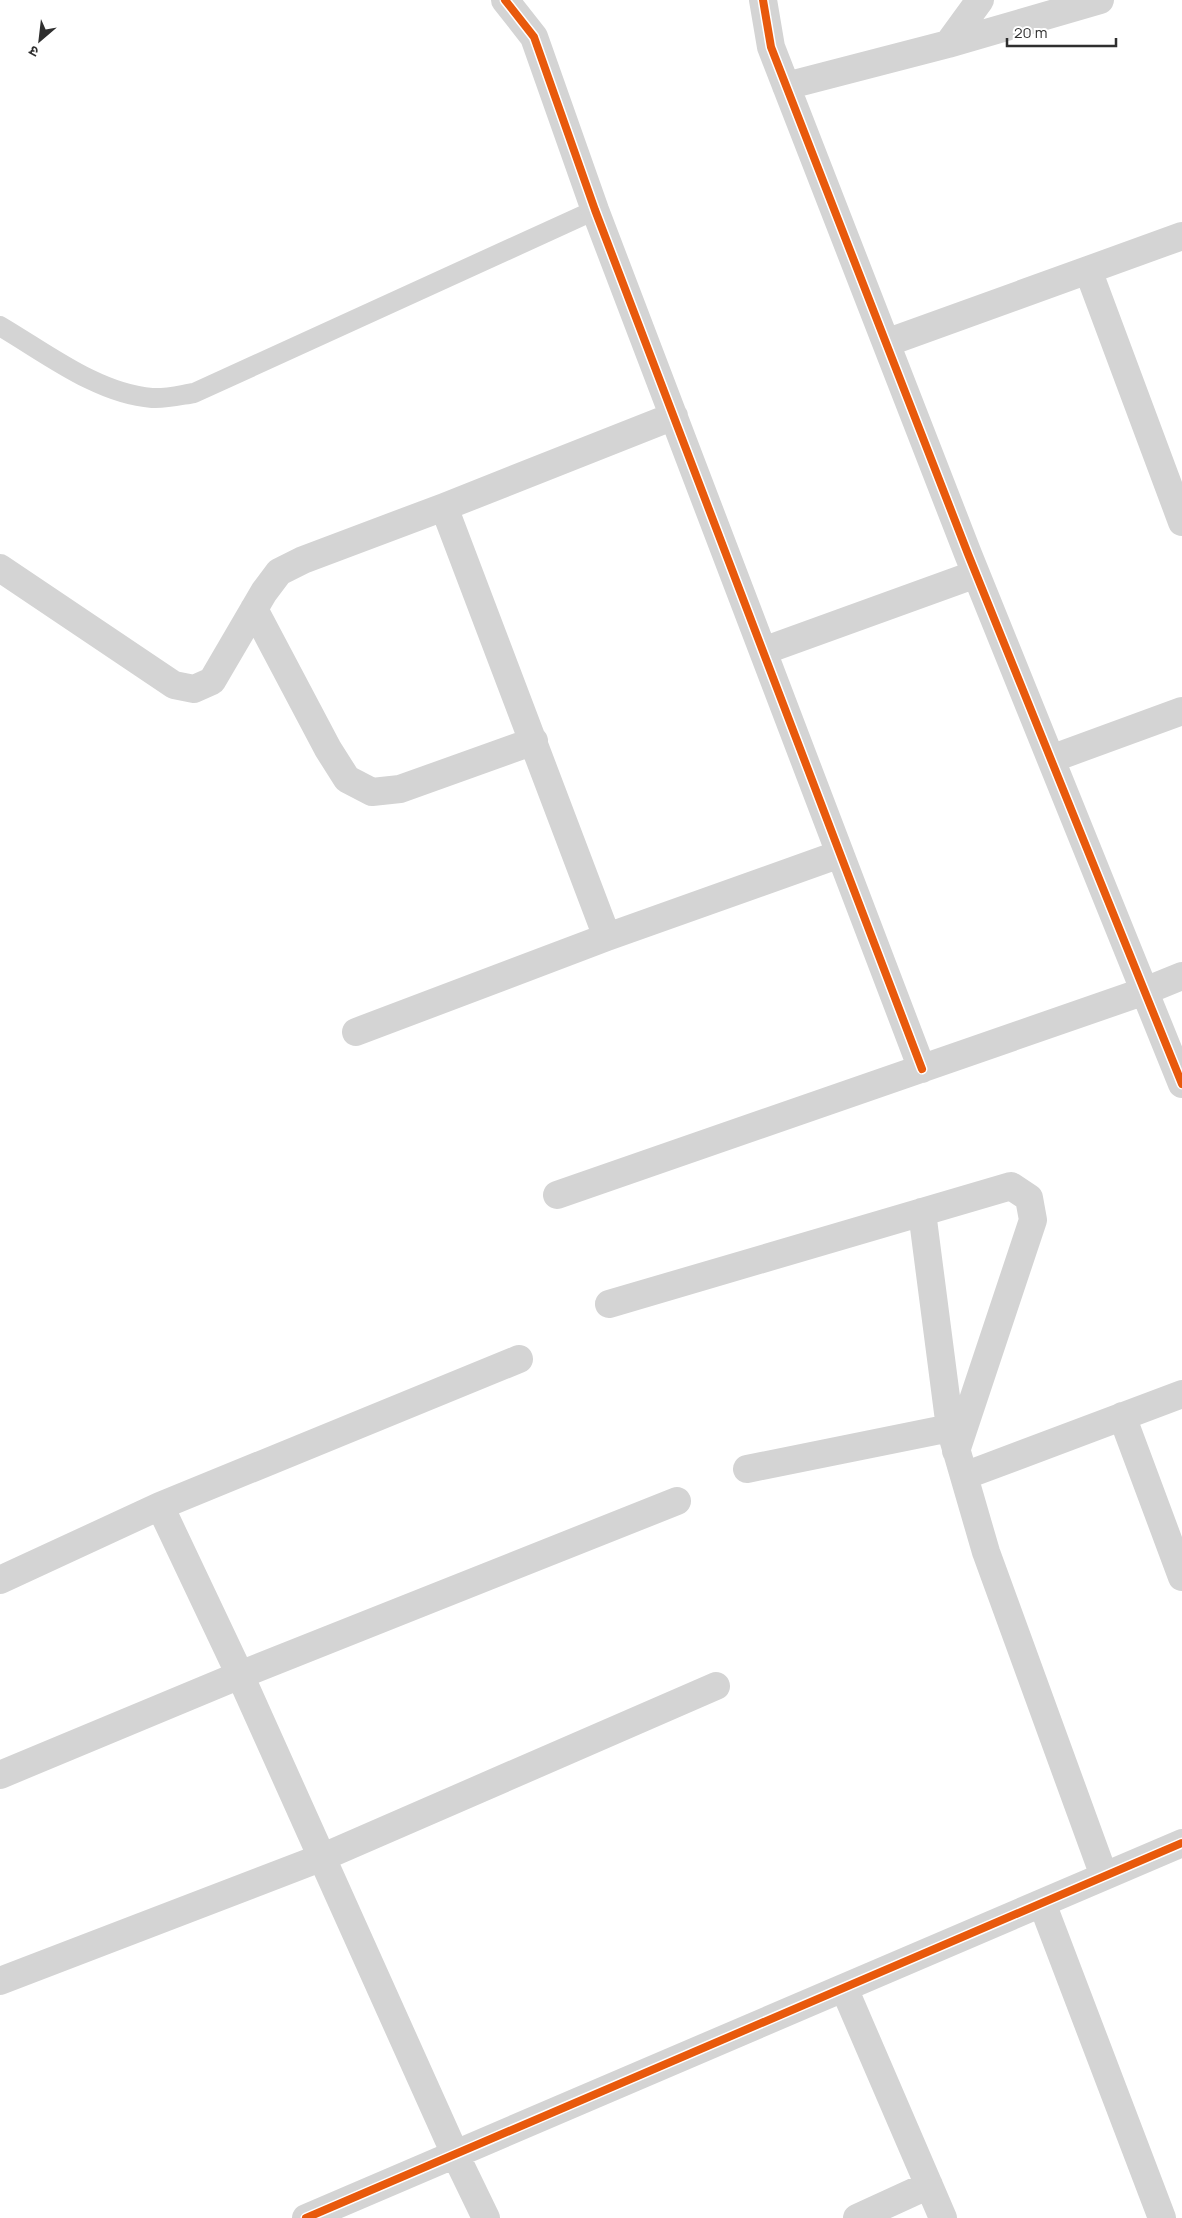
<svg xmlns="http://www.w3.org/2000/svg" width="1182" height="2218" font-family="Manrope,'Noto Sans Devanagari',sans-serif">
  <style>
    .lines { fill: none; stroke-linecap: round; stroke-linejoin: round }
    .service { stroke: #d4d4d4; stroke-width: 20 }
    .minor { stroke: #d4d4d4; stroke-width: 28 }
    .cycleway-casing { stroke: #fff; stroke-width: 11 }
    .cycleway { stroke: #e8590c; stroke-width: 8 }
  </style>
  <rect width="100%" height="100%" fill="#fff"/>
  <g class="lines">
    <path class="service" d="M0 326C46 353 98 394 152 398 166 399 181 395 194 393L595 210"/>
    <path class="minor" d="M505 0 534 37 595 210 922 1069
      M763 0 771 47 968 554 1182 1084
      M948 44 980 0
      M786 86 948 44 1100 0
      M1088 270 1182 522
      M886 343 1182 236
      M444 507 607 937
      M0 568 174 685 194 689 212 681 264 592 279 572 303 560 444 507 674 416
      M254 609 328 749 347 779 372 792 400 789 534 741
      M763 651 976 574
      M1051 759 1182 711
      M356 1032 607 937 840 854
      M557 1195 1145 991 1182 976
      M922 1212 950 1428 986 1552 1104 1876
      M609 1304 1011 1186 1029 1198 1033 1220 956 1451
      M1122 1416 1182 1577
      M747 1469 950 1428
      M964 1476 1182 1394
      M160 1506 240 1675 455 2154 486 2218
      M0 1580 160 1506 519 1359
      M0 1775 240 1675 677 1501
      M1042 1903 1162 2218
      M0 1981 323 1857 716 1686
      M844 1988 943 2218
      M306 2218 1182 1843
      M857 2218 929 2185"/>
    <defs>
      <path id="cycleway" d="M505 0 534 37 595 210 922 1069
        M763 0 771 47 968 554 1182 1084
        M306 2218 1182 1843"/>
    </defs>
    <use href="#cycleway" class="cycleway-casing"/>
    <use href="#cycleway" class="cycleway"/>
  </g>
  <g transform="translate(40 40) rotate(208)" stroke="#ffffff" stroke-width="4" paint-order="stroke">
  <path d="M0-4L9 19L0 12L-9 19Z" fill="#2f2f2f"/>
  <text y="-8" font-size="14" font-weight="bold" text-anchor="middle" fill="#2f2f2f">उ</text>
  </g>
  <path d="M1007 38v8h109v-8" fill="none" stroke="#2f2f2f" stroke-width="2.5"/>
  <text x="1014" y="38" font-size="15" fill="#2f2f2f" stroke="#ffffff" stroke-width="4" paint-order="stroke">20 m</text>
</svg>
